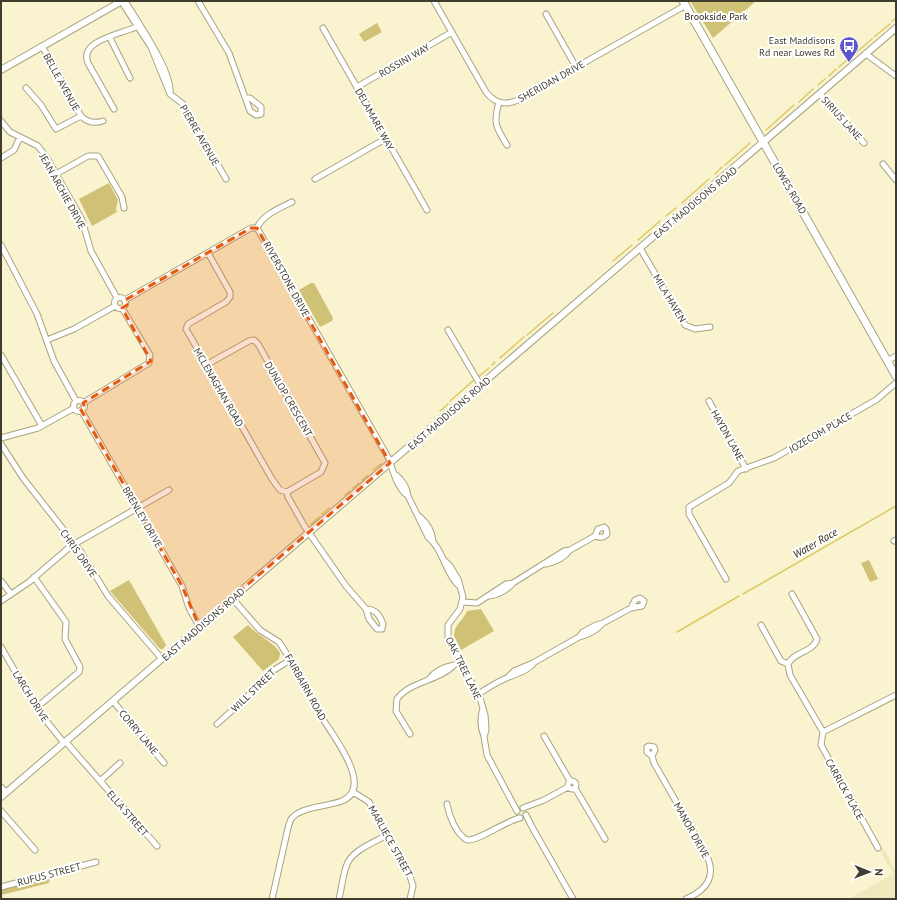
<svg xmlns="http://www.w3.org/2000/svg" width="897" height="900" font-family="'PT Sans',sans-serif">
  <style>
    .built { fill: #f0e8bd }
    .green { fill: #cfc176 }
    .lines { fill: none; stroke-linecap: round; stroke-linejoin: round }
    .stream { stroke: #ddc960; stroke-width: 1.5 }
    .minor-casing { stroke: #a9a381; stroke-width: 7 }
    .tertiary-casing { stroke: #a9a381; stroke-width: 8 }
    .secondary-casing { stroke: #a9a381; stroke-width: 9 }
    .minor { stroke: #fff; stroke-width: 5 }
    .tertiary { stroke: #fff; stroke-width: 6 }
    .secondary { stroke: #fff; stroke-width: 7 }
    .marked { fill: #e8590c; fill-opacity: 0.2; stroke: #e8590c; stroke-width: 3; stroke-dasharray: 8 5; stroke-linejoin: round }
    .labels { text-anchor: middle; stroke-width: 4; stroke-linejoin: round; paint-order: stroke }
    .park-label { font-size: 10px; fill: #2e2a18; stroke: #fff }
    .poi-label { font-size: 10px; fill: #3f3d2e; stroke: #fff; text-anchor: end }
    .street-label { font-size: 10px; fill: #3f3d2e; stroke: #fff }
    .water-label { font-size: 11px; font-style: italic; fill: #2e2a18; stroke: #fff }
  </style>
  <rect width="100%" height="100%" fill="#f9f3cf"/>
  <path class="built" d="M883 848 896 871V899H849L893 874 880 850Z"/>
  <path class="green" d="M690 1H756L713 38Z
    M377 23 382 32 364 42 359 34Z
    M109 183 118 200 116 209 117 212 92 226 79 199Z
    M311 283H314L333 318 332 321 320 327 299 290Z
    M869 560 878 579 870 582 861 563Z
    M129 580 166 645 163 649H160L110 591Z
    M481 609 494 631 461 650 454 636C454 624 463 621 467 611Z
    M248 625C256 634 277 645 280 653L279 659 263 671 233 637Z
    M51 875 49 883 1 895V889Z"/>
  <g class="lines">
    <path class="stream" d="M892 21 896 18
      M874 37 890 24
      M851 57 872 39
      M839 67 847 60
      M829 76 836 69
      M818 85 825 79
      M799 102 813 89
      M766 130 794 105
      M725 165 750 143
      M715 174 722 167
      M682 203 709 179
      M666 216 676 208
      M638 240 660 221
      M613 261 632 245
      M527 335 553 313
      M500 358 524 337
      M492 365 495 362
      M477 378 489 368
      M450 401 474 380
      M440 411 448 404
      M373 470 381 464
      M362 480 368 475
      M353 488 359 483
      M345 495 350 491
      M322 514 329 508
      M311 524 319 517
      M743 594 896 506
      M677 632 739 596"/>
    <defs>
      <path id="minor" d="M121 1 151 47 170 94C173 72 137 21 125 1
        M198 1 229 53 250 111 256 115 261 114V107L250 98H246
        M434 1 486 92C495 104 507 106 520 99L686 5
        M546 14 576 67
        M323 28 427 210
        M110 38 130 78
        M42 46 81 116C87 122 94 124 103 121
        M866 54 896 76
        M357 87 452 32
        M26 88 41 105 56 129 81 116
        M170 94 183 104 226 179
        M820 94 864 143
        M499 102C493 124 496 127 507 145
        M114 109 88 63C78 40 123 34 138 26
        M1 121 10 132 38 146 47 158 82 220 91 251 117 298
        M1 158 14 150 20 137
        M883 164 896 180
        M56 174 88 156H98L122 197 124 208
        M315 179 385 139
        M257 228C262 215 280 208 292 202
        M1 245 37 314 54 361 76 401
        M640 248 685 325 695 329 710 327
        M208 253 230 292V297L226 302 188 324 186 329 272 479 280 490 287 492
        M114.5 303a5.5 5.5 0 1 1 11 0a5.5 5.5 0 1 1-11 0Z
        M125 300 251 228H257L389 459C393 471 397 488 408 496L428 537C444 550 444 572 459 586
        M448 330 481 386
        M47 340 74 329 115 306
        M1 355 42 426
        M887 361 896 356
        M206 365 249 341 254 340 258 344 325 463 321 472 287 492
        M73.5 406a5.5 5.5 0 1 1 11 0a5.5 5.5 0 1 1-11 0Z
        M709 401 746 469
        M83 403 149 363 150 355 122 308
        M81 410 182 586 189 608 199 626
        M1 438 38 428 74 408
        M1 444 23 478 81 552 108 596 162 659
        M396 475C403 481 407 487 408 496
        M287 492 288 497 305 527 346 586 366 609 369 619 377 629H382L383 624C380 616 376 609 366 609
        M420 517C427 523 432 531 433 541
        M894 541 896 540
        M445 561 450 566 458 579 463 597 460 609 448 625V638L480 698 485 715 486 730 484 737 487 755 517 811
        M546 564C556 562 564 558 570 550
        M34 577 66 622 65 639 80 667 79 672 36 708
        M726 579 689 514V507L729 483 738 471 774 458 876 400 896 383
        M1 581 11 594
        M489 596C498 595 507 590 513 583L564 551 570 550 595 536C600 538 604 538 607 534L606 529 604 527 598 529 595 536
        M232 598 260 630 279 642 283 648C296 668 305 689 317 710 327 728 377 787 342 801 329 806 302 807 293 817 290 819 289 825 288 828L272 899
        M1 601 29 582 71 546 169 490
        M463 602 477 603 506 584 513 583
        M761 625 781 661 788 664 790 675 823 732
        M579 637C588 635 596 631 603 623
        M1 647 36 708 64 743
        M788 664C793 652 814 652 817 639L792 594
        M509 676 514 671 533 663 579 637 583 632 596 625 603 623 631 608 642 606 644 601 640 598 635 600 631 608
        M429 679C435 671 444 667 454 665
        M478 694C488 688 498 681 509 677 518 673 526 672 533 664
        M113 701 164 763
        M483 708C480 718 480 727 484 736
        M217 724 247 697 271 672 290 660
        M823 732 821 745 878 848
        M823 732 896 695
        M410 734 396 711 397 699C410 681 439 681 454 665
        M544 736 570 781
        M65 741 157 846
        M652 756 655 750 654 747 649 746 647 747V752L652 756 654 763 706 854C717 876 707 890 686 899
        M568 785a4 4 0 1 1 8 0a4 4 0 1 1-8 0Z
        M100 781 120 763
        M1 787 6 792
        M575 788 605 839
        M353 792 369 802 409 873 413 886 410 899
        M447 804C449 816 456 834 467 840 479 841 505 821 520 818
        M523 808 544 800 568 787
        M1 811 35 850
        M526 815 532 827 573 899
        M1 887 96 862
        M339 899C342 887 343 872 348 862 355 849 375 842 387 835"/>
      <path id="tertiary" d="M1 70 122 1
        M1 797 896 28"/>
      <path id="secondary" d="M683 1 896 376"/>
    </defs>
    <use href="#minor" class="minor-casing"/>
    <use href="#tertiary" class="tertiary-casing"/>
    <use href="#secondary" class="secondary-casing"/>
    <use href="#minor" class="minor"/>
    <use href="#tertiary" class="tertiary"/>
    <use href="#secondary" class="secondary"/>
  </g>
  <path class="marked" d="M251 228H257L390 463 199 626 182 586 81 410 85 408 83 403 151 361 122 308 127 305 125 300Z"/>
  <defs>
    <symbol id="bus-pin" viewBox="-11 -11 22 30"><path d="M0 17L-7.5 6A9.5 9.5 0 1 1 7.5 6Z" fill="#5d56ce" stroke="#fff"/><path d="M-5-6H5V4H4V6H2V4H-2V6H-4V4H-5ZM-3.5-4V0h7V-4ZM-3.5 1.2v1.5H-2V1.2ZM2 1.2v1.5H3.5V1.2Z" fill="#fff"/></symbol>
  </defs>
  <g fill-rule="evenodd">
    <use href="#bus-pin" x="838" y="35" width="22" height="30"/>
  </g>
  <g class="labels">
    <g class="park-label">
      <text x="716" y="20">Brookside Park</text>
    </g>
    <g class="poi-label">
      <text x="835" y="44">East Maddisons<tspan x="835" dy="12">Rd near Lowes Rd</tspan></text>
    </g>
    <g class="street-label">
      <text transform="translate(404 60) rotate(-30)" y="4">ROSSINI WAY</text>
      <text transform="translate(551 81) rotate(-29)" y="4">SHERIDAN DRIVE</text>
      <text transform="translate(62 82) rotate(61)" y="4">BELLE AVENUE</text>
      <text transform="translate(842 118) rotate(48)" y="4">SIRIUS LANE</text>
      <text transform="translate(375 119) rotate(61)" y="4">DELAMARE WAY</text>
      <text transform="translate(200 135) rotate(60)" y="4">PIERRE AVENUE</text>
      <text transform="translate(790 188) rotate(60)" y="4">LOWES ROAD</text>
      <text transform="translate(63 191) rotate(61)" y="4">JEAN ARCHIE DRIVE</text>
      <text transform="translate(695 202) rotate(-40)" y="4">EAST MADDISONS ROAD</text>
      <text transform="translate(287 279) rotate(61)" y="4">RIVERSTONE DRIVE</text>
      <text transform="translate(670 298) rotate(59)" y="4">MILA HAVEN</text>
      <text transform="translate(219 387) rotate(60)" y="4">MCLENAGHAN ROAD</text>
      <text transform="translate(289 399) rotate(60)" y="4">DUNLOP CRESCENT</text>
      <text transform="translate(449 413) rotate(-41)" y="4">EAST MADDISONS ROAD</text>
      <text transform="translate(820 432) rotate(-30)" y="4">JOZECOM PLACE</text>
      <text transform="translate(728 435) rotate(61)" y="4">HAYDN LANE</text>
      <text transform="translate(143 517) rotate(60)" y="4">BRENLEY DRIVE</text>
      <text transform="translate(79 553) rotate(55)" y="4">CHRIS DRIVE</text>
      <text transform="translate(203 624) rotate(-41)" y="4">EAST MADDISONS ROAD</text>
      <text transform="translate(464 668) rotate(64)" y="4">OAK TREE LANE</text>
      <text transform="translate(306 687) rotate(61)" y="4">FAIRBAIRN ROAD</text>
      <text transform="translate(253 690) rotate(-44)" y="4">WILL STREET</text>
      <text transform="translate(31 696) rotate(58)" y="4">LARCH DRIVE</text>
      <text transform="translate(139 732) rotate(50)" y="4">CORRY LANE</text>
      <text transform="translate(845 789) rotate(61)" y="4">CARRICK PLACE</text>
      <text transform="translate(128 813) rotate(49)" y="4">ELLA STREET</text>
      <text transform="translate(692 830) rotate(61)" y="4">MANOR DRIVE</text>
      <text transform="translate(391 841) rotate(61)" y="4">MARLIECE STREET</text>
      <text transform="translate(49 874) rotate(-15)" y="4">RUFUS STREET</text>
    </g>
    <g class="water-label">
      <text transform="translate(815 543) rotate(-30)" y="4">Water Race</text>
    </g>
  </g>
  <rect width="897" height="900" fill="none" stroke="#3f3d2e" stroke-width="4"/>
  <g transform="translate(869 872) rotate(91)" stroke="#ffffff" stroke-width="3" paint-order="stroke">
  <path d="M0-3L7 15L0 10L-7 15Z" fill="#3f3d2e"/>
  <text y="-6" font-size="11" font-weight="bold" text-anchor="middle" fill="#3f3d2e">N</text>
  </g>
</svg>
